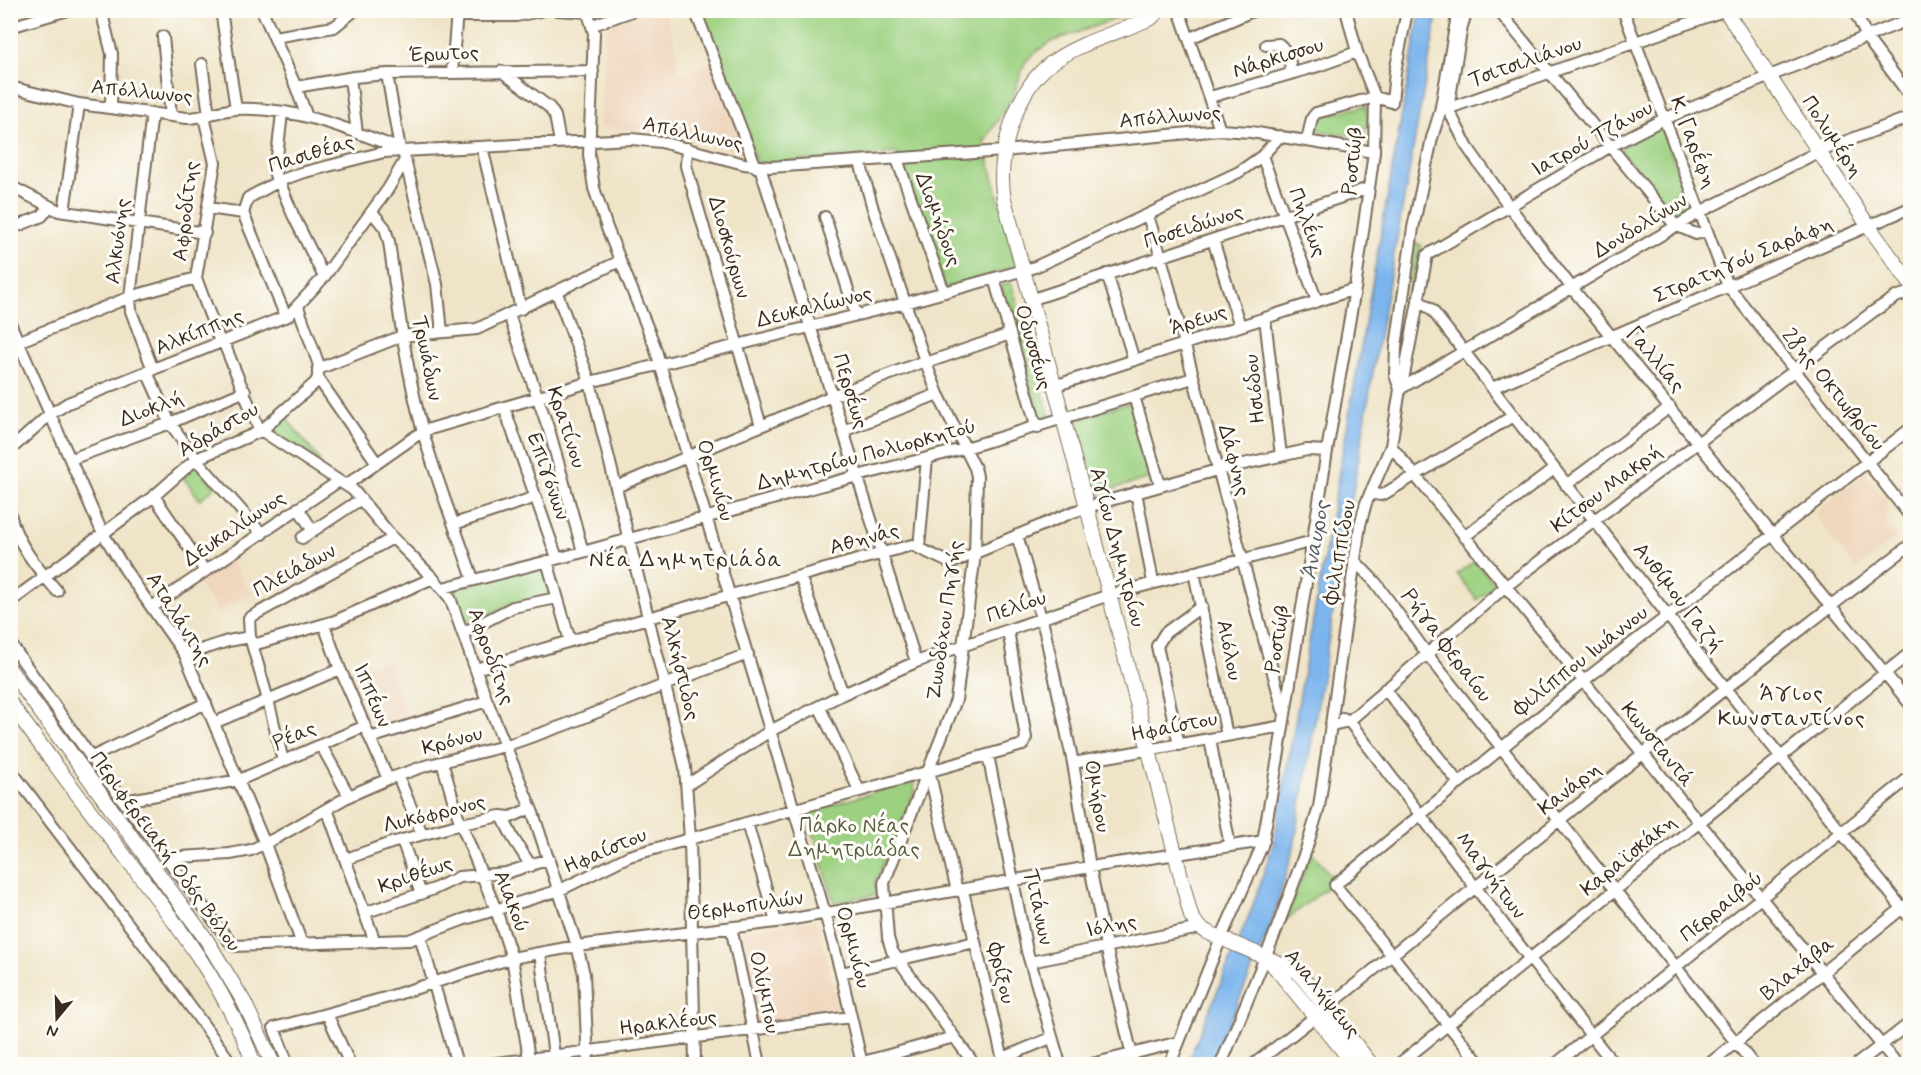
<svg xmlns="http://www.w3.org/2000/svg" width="1921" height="1075" font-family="Mynerve,sans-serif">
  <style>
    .built { fill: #efd6bc }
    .green { fill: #9dd181; stroke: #6c7e50; stroke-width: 1.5 }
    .water { fill: #7cb5ed; stroke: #5c7086; stroke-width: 1.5 }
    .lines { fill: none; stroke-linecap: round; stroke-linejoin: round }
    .minor-casing { stroke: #7a6b5a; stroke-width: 14 }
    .major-casing { stroke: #7a6b5a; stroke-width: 16 }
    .minor { stroke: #fff; stroke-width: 10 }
    .major { stroke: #fff; stroke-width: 14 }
    .labels { text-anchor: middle; stroke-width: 6; stroke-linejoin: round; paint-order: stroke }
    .street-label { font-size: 21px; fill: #3b2a1e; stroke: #fdfcf7 }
    .park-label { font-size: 21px; fill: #585c3c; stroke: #fdfcf7 }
    .water-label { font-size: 22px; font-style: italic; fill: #525b66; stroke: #fdfcf7 }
    .neighbourhood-label { font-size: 22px; letter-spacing: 1.5px; fill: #3b2a1e; stroke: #fdfcf7 }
  </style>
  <rect width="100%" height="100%" fill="#fdfcf7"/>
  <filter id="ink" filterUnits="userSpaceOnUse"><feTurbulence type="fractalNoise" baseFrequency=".0167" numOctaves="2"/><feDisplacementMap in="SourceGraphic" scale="12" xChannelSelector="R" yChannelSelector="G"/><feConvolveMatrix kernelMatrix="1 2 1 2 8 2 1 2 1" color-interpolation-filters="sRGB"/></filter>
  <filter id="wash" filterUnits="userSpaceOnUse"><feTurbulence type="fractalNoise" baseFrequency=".008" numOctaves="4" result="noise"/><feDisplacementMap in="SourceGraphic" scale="24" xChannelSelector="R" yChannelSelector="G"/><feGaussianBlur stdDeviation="1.35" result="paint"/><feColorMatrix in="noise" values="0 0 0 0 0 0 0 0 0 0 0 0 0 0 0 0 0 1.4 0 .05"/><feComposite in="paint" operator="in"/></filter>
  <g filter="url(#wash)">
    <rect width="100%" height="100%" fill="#efe4c8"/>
    <path class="built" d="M651 11H665L673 36 680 75 711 64 747 154 667 133 599 127 606 33 613 24Z
      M1865 473 1888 500 1886 526 1896 538 1856 570 1814 514Z
      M229 559 252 594 218 612 196 581Z
      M387 659 409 722 374 733 348 672Z
      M816 920 830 971 840 1015 756 1026 734 932Z"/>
    <path class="green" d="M698 11H1137L1051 42 1037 51 1025 62 1013 96 984 142 1016 266 945 288 898 153 757 164Z
      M1366 106 1368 120 1363 138 1316 130 1319 116Z
      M1658 127 1662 128 1691 206V209L1676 219H1673L1621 151 1622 146Z
      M1415 243 1421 245 1401 372 1402 342Z
      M1011 282 1050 417 1040 420 1001 285Z
      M1129 403 1150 478 1092 495 1072 420Z
      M285 416 320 461 318 462 268 429Z
      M197 464 215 487 200 500 183 477Z
      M1475 561 1495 585 1477 600 1457 574Z
      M543 565 551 594 508 605 467 624 453 589Z
      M913 781 915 790 875 883 877 895 834 902 807 812Z
      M1311 853 1317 858 1335 881 1285 921Z"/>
    <path class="water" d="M1420 11H1438L1376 354 1294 847 1271 925 1212 1064H1187L1252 908 1274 842Z"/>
  </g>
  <g filter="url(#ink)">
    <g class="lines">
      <defs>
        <path id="minor" d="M101 10 112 54 111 108
          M221 10 236 109
          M262 10 296 87 307 117
          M557 10 588 12
          M587 10 594 33 589 155 594 188 607 228 654 344 825 913 841 973 862 1064
          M695 10 756 167
          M1179 10 1220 130
          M1467 10 1462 26 1448 109 1468 148 1509 206 1572 288 1910 704
          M1498 10 1675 225 1696 234 1707 231
          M1623 10 1728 286 1910 516
          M1854 10 1869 41 1910 96
          M457 16H516L544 10
          M593 25 635 10
          M10 27 68 10
          M163 37 171 116
          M274 37 334 27 355 10
          M1190 38 1255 10
          M1266 45 1279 44C1287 51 1292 62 1290 73
          M202 64 209 115
          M501 71 549 107 555 116 560 142
          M452 73 457 11
          M387 74 400 149
          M350 78 357 133
          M10 87 79 104 187 118C204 118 219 110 236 109 293 106 349 129 400 149
          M296 87 354 77 387 74 593 71
          M1210 97 1318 66 1357 52
          M1444 110 1726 10
          M152 113 130 297 131 311 153 370
          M204 117 215 163 196 278 220 342
          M1307 141 1312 118 1316 113 1375 97 1392 102 1395 72 1407 11
          M482 147 521 309
          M687 148 686 166 761 426
          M1262 156 1317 301
          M897 159 944 292
          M405 160 437 284 442 332
          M860 162 873 209 925 361 938 394 975 468 977 476 975 554 956 700 884 883 888 938 892 951 974 1064
          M760 167 916 662
          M279 181 293 215 324 277
          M277 182 275 174 282 113
          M10 186 59 211 205 233
          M208 208 243 213 248 198 279 181 301 173 384 152 632 139 661 142 744 164 770 167 1004 151 1220 130 1251 132 1374 152
          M64 212 79 104
          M372 212 385 228 389 242C398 306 406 370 423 432 437 482 456 530 473 579
          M243 213 286 317
          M1148 216 1161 257 1283 710
          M825 217 856 315
          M10 229 42 216 49 207
          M1213 240 1240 326
          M1107 274 1134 360
          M994 278 1037 428
          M557 293 590 382 685 767 690 839 695 1064
          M1030 300 1369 188
          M1418 300 1432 310 1668 616 1910 918
          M298 307 320 368
          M509 315 550 433 583 552
          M1265 318 1281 456
          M10 323 102 532 126 571 185 655 265 844 302 944
          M223 341 259 429 353 490 393 538 433 578 450 598 487 701 533 813 577 946 584 974 588 1064
          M10 345 130 297 196 278
          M926 363 1010 334
          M147 372 170 423 196 459 262 534
          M318 378 377 463
          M1054 386 1355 289
          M1400 388 1404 375 1427 255 1611 146 1664 119 1910 19
          M1492 388 1910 208
          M1400 389 1700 212 1818 152 1910 117
          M1134 396 1160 485
          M504 407 557 558
          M843 431 938 394
          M1391 446 1897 1064
          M10 450 49 415 68 403 289 315 324 277 388 189 405 160 403 151
          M71 459 170 423 245 391
          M346 485 423 431 590 382 905 303 1035 267 1239 172 1262 156 1280 136
          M1566 485 1670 407
          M616 487 832 396 925 361
          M1136 492 1153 582
          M1370 493 1380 495 1384 494 1513 416
          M154 496 205 571
          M298 508 313 531
          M10 513C15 542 39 570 57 591
          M454 524 536 497
          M1017 535 1045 632 1073 763 1090 867 1106 946 1134 1064
          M1464 537 1554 469
          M302 538 361 499
          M919 548 927 458
          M1354 560 1376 583 1427 654 1753 1064
          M547 561 570 641
          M1194 572 1227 736
          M800 576 843 694
          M443 588 583 552 819 486 966 448 1193 378
          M10 602 154 496 196 459 261 431 315 383 318 378V369L402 336 477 329 620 261
          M152 607 339 481
          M324 625 340 669 388 779
          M463 633 513 607 557 598
          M10 643 103 774 233 946 409 940 462 920 560 890 629 856 1019 746 1023 745 1026 738 1008 630
          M253 645 335 621 433 578
          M185 655 228 641 250 637
          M476 669 648 618 912 545 946 561 954 562 1073 512 1107 501 1217 470 1307 450 1327 451
          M1385 689 1458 782
          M819 706 859 790
          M1343 718 1349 721 1530 959 1614 1064
          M214 723 340 669
          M1332 725 1349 721 1505 587 1874 311 1896 297 1910 292
          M370 738 487 701
          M1210 739 1230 846
          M321 745 349 796
          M1179 745 1157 646 1165 633 1202 606
          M988 755 1027 951 1060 1064
          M92 757 206 703
          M283 761 268 700 250 637 249 618 393 538
          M442 762 458 816 496 910 512 958 529 1058
          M1073 763 1283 726
          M10 769 171 980 232 1064
          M929 771 957 891
          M398 776 422 834
          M687 785 770 731 843 694 916 662 1109 595 1313 541
          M124 801 239 780 365 726
          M327 809 375 942
          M502 816 513 838 531 866
          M747 823 776 922
          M402 840 421 894
          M346 859 391 843 461 824 500 816 511 817 531 808
          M168 860 180 857 230 854 251 850 278 837 349 796 388 779 425 766 505 746 565 725 664 685 748 654
          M963 891 1004 1064
          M364 913 434 889 459 877 506 873 549 859
          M731 927 760 1064
          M420 936 457 1064
          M540 953 554 1055
          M1030 962 1200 928
          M841 973 975 942
          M327 1014 350 1064
          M1003 1058 1051 1038
          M288 1064 274 1028 385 998 512 958 577 946 776 922 1090 867 1264 841
          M489 1064 851 1017
          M856 1064 954 1037
          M1092 1064 1179 1042
          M1170 1064 1221 938 1262 846 1279 752 1327 451 1355 289 1374 152 1375 97 1357 52 1346 10
          M1221 1064 1274 936 1306 850 1319 807 1360 525 1366 503 1391 446 1400 389 1395 375 1396 347 1413 228 1432 138 1440 112 1458 10
          M1254 1064C1330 1007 1402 946 1477 886 1620 771 1765 657 1910 545
          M1399 1064 1910 653
          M1480 1064 1335 885 1582 682 1910 429
          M1556 1064 1910 777
          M1709 1064 1910 902
          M1857 1064 1910 1023"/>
        <path id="major" d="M1160 10 1151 18C1120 32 1077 43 1050 64 1015 91 996 157 1004 199L1087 507 1191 916 1198 926 1207 932 1297 971 1371 1064
          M1725 10 1869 227 1910 283
          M10 670 206 939 244 1002 273 1064
          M10 703C44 750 78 796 114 842 167 911 224 982 254 1064
          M1269 960 1354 1064"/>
      </defs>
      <use href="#minor" class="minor-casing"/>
      <use href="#major" class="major-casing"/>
      <use href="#minor" class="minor"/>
      <use href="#major" class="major"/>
    </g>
  </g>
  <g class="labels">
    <g class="street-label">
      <text transform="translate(444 53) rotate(-2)" y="7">Έρωτος</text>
      <text transform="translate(1278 57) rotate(-17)" y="7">Νάρκισσου</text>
      <text transform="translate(1525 61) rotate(-19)" y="7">Τσιτσιλιάνου</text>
      <text transform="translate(142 91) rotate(6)" y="7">Απόλλωνος</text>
      <text transform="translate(1170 116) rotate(-5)" y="7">Απόλλωνος</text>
      <text transform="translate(693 133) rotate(12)" y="7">Απόλλωνος</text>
      <text transform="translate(1833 136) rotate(56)" y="7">Πολυμέρη</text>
      <text transform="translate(1592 138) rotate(-29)" y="7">Ιατρού Τζάνου</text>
      <text transform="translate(1694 142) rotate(69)" y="7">Κ. Γαρέφη</text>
      <text transform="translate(311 153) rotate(-17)" y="7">Πασιθέας</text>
      <text transform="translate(1352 161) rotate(-84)" y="7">Ροστώβ</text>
      <text transform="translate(185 211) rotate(-83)" y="7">Αφροδίτης</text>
      <text transform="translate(939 219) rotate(70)" y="7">Διομήδους</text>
      <text transform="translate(1308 222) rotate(69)" y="7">Πηλέως</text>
      <text transform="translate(1640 225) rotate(-31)" y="7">Δονδολίνων</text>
      <text transform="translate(1193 226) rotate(-18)" y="7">Ποσειδώνος</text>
      <text transform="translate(117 241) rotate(-83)" y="7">Αλκυόνης</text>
      <text transform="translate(730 247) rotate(74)" y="7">Διοσκούρων</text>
      <text transform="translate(1743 259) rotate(-23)" y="7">Στρατηγού Σαράφη</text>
      <text transform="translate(814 306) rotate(-14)" y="7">Δευκαλίωνος</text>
      <text transform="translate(1198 319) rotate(-18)" y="7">Άρεως</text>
      <text transform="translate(199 331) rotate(-22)" y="7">Αλκίππης</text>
      <text transform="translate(1034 347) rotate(74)" y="7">Οδυσσέως</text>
      <text transform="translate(428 358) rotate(79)" y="7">Τρωάδων</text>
      <text transform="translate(1656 359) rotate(50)" y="7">Γαλλίας</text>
      <text transform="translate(1254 389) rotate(-96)" y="7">Ησιόδου</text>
      <text transform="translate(1834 389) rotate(51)" y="7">28ης Οκτωβρίου</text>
      <text transform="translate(851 391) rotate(73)" y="7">Περσέως</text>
      <text transform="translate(151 408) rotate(-21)" y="7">Διοκλή</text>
      <text transform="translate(567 427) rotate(72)" y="7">Κρατίνου</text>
      <text transform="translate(218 429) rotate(-30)" y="7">Αδράστου</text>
      <text transform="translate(866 454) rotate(-15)" y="7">Δημητρίου Πολιορκητού</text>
      <text transform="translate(1235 460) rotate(75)" y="7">Δάφνης</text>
      <text transform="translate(549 476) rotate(71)" y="7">Επιγόνων</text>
      <text transform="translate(716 480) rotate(73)" y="7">Ορμινίου</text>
      <text transform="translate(1606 488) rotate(-37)" y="7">Κίτσου Μακρή</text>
      <text transform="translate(234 528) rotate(-34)" y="7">Δευκαλίωνος</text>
      <text transform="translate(864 538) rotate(-15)" y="7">Αθηνάς</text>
      <text transform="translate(1118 547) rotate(75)" y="7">Αγίου Δημητρίου</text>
      <text transform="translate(1339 552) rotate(-80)" y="7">Φιλιππίδου</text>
      <text transform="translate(294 570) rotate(-28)" y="7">Πλειάδων</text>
      <text transform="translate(1679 597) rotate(52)" y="7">Ανθίμου Γαζή</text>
      <text transform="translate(1016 606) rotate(-19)" y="7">Πελίου</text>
      <text transform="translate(180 619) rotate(58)" y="7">Αταλάντης</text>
      <text transform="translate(944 620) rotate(-82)" y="7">Ζωοδόχου Πηγής</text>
      <text transform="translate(1277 639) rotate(-81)" y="7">Ροστώβ</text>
      <text transform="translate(1447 645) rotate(53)" y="7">Ρήγα Φεραίου</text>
      <text transform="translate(1230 650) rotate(79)" y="7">Αιόλου</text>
      <text transform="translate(492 656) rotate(70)" y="7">Αφροδίτης</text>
      <text transform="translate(1580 660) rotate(-38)" y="7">Φιλίππου Ιωάννου</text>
      <text transform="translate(681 668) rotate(76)" y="7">Αλκήστιδος</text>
      <text transform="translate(373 695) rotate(67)" y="7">Ιππέων</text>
      <text transform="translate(1174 726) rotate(-11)" y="7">Ηφαίστου</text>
      <text transform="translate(294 735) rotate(-23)" y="7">Ρέας</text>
      <text transform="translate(452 740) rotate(-15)" y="7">Κρόνου</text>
      <text transform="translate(1658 744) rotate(51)" y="7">Κωνσταντά</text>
      <text transform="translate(1569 788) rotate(-38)" y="7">Κανάρη</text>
      <text transform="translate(1098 796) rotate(80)" y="7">Ομήρου</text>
      <text transform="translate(434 813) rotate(-14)" y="7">Λυκόφρoνος</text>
      <text transform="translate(605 850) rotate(-23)" y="7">Ηφαίστου</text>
      <text transform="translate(166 851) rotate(54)" y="7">Περιφερειακή Οδός Βόλου</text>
      <text transform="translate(1628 855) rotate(-39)" y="7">Καραϊσκάκη</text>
      <text transform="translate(415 874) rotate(-19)" y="7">Κριθέως</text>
      <text transform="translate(1491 875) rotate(53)" y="7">Μαγνήτων</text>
      <text transform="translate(512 901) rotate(69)" y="7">Αιακού</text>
      <text transform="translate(745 905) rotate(-8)" y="7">Θερμοπυλών</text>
      <text transform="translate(1721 906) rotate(-39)" y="7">Περραιβού</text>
      <text transform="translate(1039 907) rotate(78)" y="7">Τιτάνων</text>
      <text transform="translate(1111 925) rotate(-11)" y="7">Ιόλης</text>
      <text transform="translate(854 947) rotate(75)" y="7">Ορμινίου</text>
      <text transform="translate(1797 968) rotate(-39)" y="7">Βλαχάβα</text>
      <text transform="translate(1002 973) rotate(77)" y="7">Φρίξου</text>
      <text transform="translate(765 992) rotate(78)" y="7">Ολύμπου</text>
      <text transform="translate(1323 993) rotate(51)" y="7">Αναλήψεως</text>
      <text transform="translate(668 1022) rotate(-7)" y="7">Ηρακλέους</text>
    </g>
    <g class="park-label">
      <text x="854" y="832">Πάρκο Νέας<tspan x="854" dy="24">Δημητριάδας</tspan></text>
    </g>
    <g class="water-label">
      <text transform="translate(1314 540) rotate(-80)" y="8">Άναυρος</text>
    </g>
    <g class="neighbourhood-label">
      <text x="686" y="566">Νέα Δημητριάδα</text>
      <text x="1792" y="700">Άγιος<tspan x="1792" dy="25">Κωνσταντίνος</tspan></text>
    </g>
  </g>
  <rect width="1921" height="1075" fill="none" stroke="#fdfcf7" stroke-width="36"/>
  <g transform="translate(57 1018) rotate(199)" stroke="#fdfcf7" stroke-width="4.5" paint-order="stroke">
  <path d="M0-4.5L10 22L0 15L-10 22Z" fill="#3b2a1e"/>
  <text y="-9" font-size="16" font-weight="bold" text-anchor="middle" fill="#3b2a1e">N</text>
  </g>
</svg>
